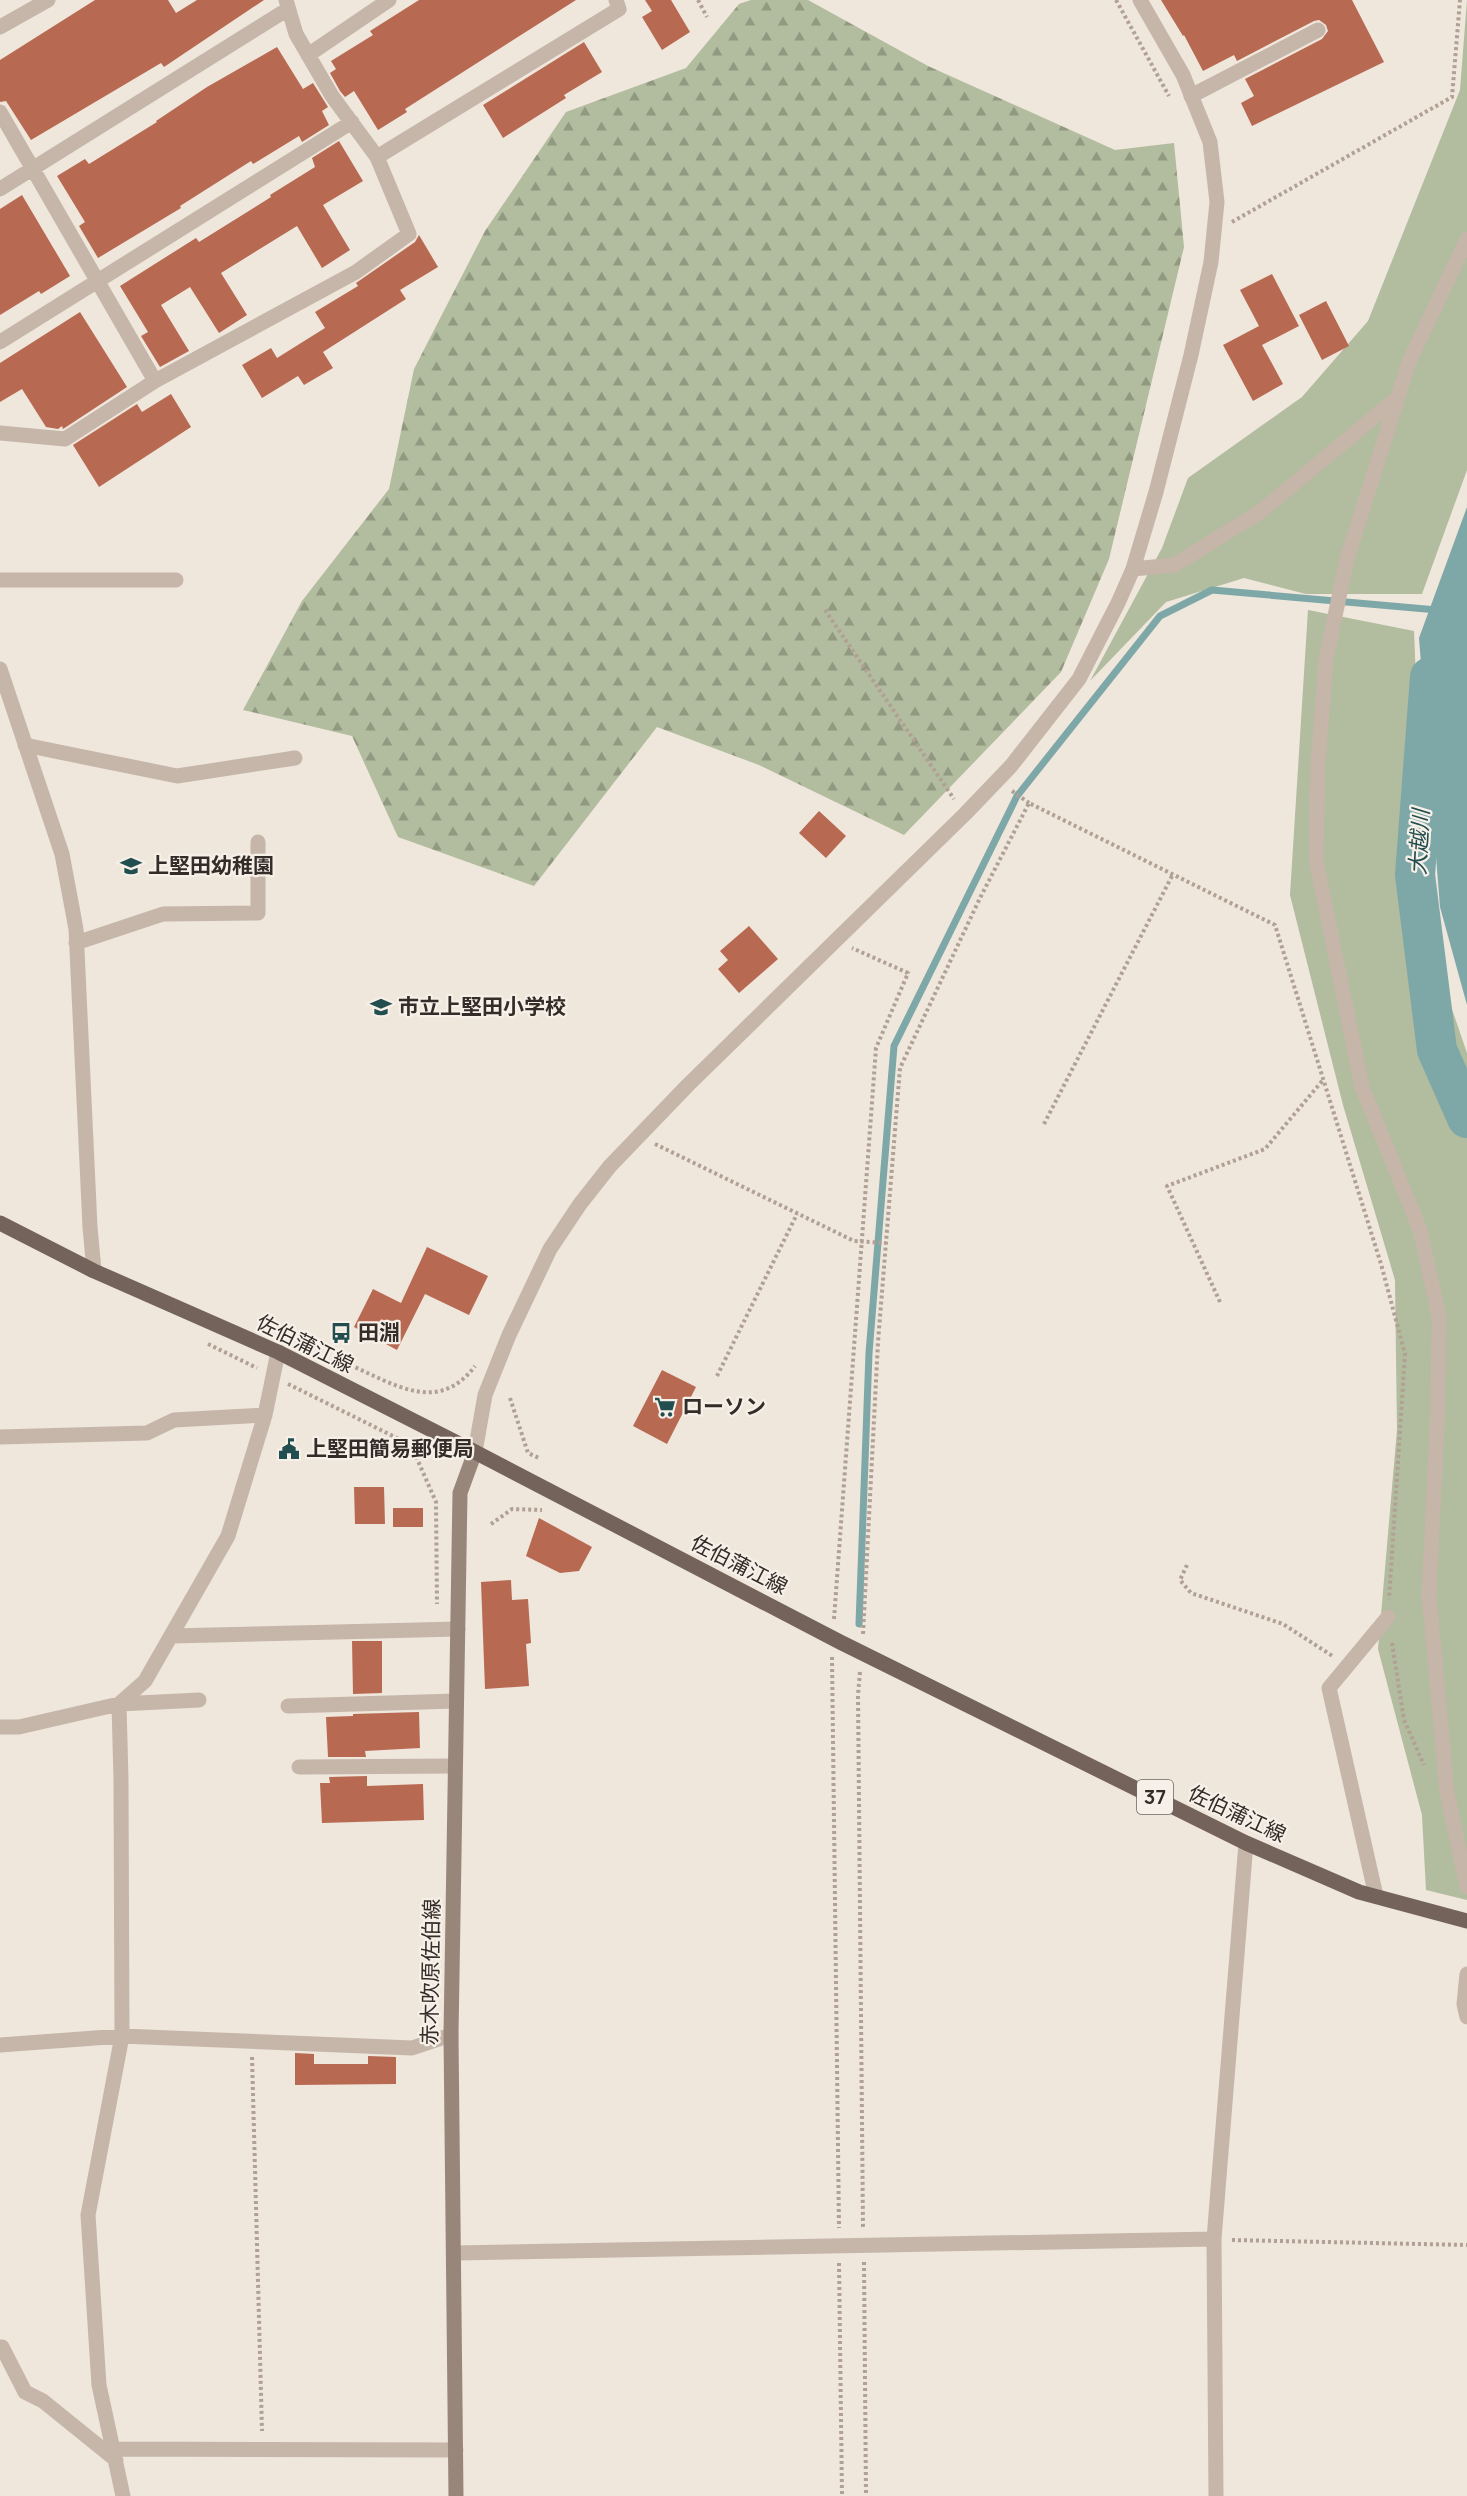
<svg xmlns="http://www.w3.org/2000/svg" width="1467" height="2496" font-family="Manrope,'Noto Sans JP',sans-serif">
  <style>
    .green { fill: #b2bc9e }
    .forest { fill: url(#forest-firs) }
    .water { fill: #7ea7a8 }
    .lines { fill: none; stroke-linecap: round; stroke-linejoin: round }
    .stream { stroke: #7ea7a8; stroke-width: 7 }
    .river { stroke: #7ea7a8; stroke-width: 40 }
    .building { fill: #b86951 }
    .path { stroke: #b1a094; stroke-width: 4; stroke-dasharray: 3 3; stroke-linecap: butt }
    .minor { stroke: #c5b6a9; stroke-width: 15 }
    .tertiary { stroke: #c5b6a9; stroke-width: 15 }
    .secondary { stroke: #99867b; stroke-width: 15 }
    .primary { stroke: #74635b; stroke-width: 15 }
    .labels { text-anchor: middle; stroke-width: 4.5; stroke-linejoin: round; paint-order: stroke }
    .shield { fill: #f7f0e8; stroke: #6e6762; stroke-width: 1.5 }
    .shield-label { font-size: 20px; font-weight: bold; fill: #342c28 }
    .poi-label { font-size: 21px; font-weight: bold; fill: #342c28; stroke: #f7f0e8; text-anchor: start }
    .street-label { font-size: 21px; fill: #342c28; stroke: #f7f0e8 }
    .water-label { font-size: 22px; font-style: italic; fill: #234e50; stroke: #f7f0e8 }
  </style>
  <defs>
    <pattern id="forest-firs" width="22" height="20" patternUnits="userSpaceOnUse" patternTransform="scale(1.5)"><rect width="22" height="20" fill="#b2bc9e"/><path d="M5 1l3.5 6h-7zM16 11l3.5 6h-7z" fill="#929981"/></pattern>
  </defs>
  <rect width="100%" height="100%" fill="#efe6dc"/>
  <path class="green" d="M1467 0V470L1422 594H1306L1244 578 1166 602 1090 681 1162 548 1188 478 1302 397 1368 321 1460 90Z
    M1308 610 1414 631 1416 680 1406 875 1467 1053V1900L1426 1890 1422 1815 1378 1649 1397 1430 1395 1280 1343 1105 1290 895Z"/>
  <path class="forest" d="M751 0H808L928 66 1115 150 1174 143 1184 247 1109 559 1061 672 904 835 759 765 657 727 534 886 398 837 352 736 243 710 302 601 389 489 414 369 485 231 566 112 686 68 739 4Z"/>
  <path class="water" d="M1467 507V1005L1440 907 1419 638Z"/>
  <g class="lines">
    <path class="stream" d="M859 1624 869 1353 894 1046 1017 796 1160 616 1212 590 1437 610"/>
    <path class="river" d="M1430 677 1415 875 1437 1050 1467 1118"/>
  </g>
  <path class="building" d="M95 0H168L176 13 197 0H264L164 67 161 63 31 140 6 101 0 102V60Z
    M419 0H576L405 109 407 112 378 130 354 91 345 97 340 91 330 73 336 69 331 61 373 35 370 31Z
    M645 0H671L690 32 662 50 642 17 652 11Z
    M1161 0H1352L1384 62 1252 126 1241 103 1254 96 1245 79 1322 39 1328 31 1326 25 1319 20 1314 21 1237 61 1234 55 1203 71 1184 35 1183 36Z
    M584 42 602 72 564 95 566 98 503 138 483 105Z
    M277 47 303 89 313 83 328 107 322 111 329 125 302 142 299 136 253 164 251 161 180 206 181 208 98 258 79 226 85 222 57 176 85 159 89 164 157 122 156 121 207 87Z
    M339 141 363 181 323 205 350 250 322 268 297 226 221 273 247 315 219 333 190 287 161 305 189 351 160 367 141 336 148 332 120 286 196 238 199 242 271 197 270 195 315 167 312 158Z
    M22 195 70 276 41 294 39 291 0 315V209Z
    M419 235 438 267 400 290 406 299 323 352 333 368 304 385 298 376 262 398 242 365 271 348 277 358 325 328 315 312 358 286 356 283 415 242Z
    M1272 274 1299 326 1262 345 1283 384 1253 401 1223 345 1259 326 1240 290Z
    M1326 301 1349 346 1322 360 1299 315Z
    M80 312 127 387 63 429 62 426 58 429 46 427 22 389 0 402V363Z
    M171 394 191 427 99 487 73 445 137 404 142 412Z
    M819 811 846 836 826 858 799 833Z
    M749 926 778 959 739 993 718 969 728 960 720 951Z
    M427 1247 488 1276 469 1315 425 1294 397 1350 354 1327 373 1289 401 1303Z
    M662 1370 696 1387 667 1444 633 1426Z
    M354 1487H384L385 1524H355Z
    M393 1508H423V1527H393Z
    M539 1518 592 1547 579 1571 560 1573 526 1556Z
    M511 1580 512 1600 528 1599 531 1643 526 1644 529 1686 485 1689 481 1582Z
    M352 1641H382V1693L353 1694Z
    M419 1712 420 1748 365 1751 366 1757H328L326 1717 353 1716V1714Z
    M367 1776V1786L423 1784 424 1820 322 1823 320 1783H330L329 1777Z
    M295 2053 314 2054V2064H368V2056L396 2057V2084L295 2085Z"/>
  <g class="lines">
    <path class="path" d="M698 0 707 17
      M1116 0 1169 96
      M1232 222 1452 97 1460 0
      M825 610 954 799
      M1012 791 1029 803
      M1044 1124 1173 874
      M655 1144 854 1241 886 1243
      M1220 1302 1167 1186 1265 1149 1323 1080
      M208 1344 257 1368
      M350 1365C394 1384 438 1415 475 1366
      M717 1376 797 1214
      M288 1384 411 1445 436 1502 437 1604
      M510 1398 528 1453 539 1458
      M491 1524 512 1509 542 1510
      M1187 1565 1180 1580 1191 1593 1283 1624 1334 1657
      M834 1619 876 1048 908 973 852 948
      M863 1634 878 1342 900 1068 980 898 1029 803 1275 925 1381 1264 1405 1354 1389 1599
      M1392 1643 1404 1720 1424 1765
      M832 1657 839 2228
      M860 1672 858 1695 863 2228
      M252 2057 262 2431
      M1232 2240 1467 2245
      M864 2262 866 2496
      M839 2263 842 2496"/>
    <path class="minor" d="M0 27 48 0
      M308 55 389 0
      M1191 96 1318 30
      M0 112 155 381
      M377 157 619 9 616 0
      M0 189 288 9
      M1467 239 1409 362 1347 559 1326 659 1318 763 1316 860 1362 1087 1420 1230 1439 1316 1438 1404 1429 1595 1447 1792 1467 1887
      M0 342 352 122
      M0 433 65 439 155 381 356 272 409 234 377 157 332 96 296 34 286 0
      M1133 569 1174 565 1260 512 1397 398
      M0 580H176
      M0 669 62 854 76 929 90 1227 94 1271
      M25 745 177 776 295 758
      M76 943 163 914 258 913V842
      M0 1437 147 1433 174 1420 265 1415
      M171 1636 458 1629
      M288 1706 456 1701
      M0 1727H19L119 1704 199 1700
      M299 1767 455 1766
      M1376 1896 1329 1688 1388 1617
      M1467 1974 1464 2004 1467 2017
      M0 2045 122 2036 412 2048 451 2035
      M454 2253 1214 2239
      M0 2347H2L25 2392 43 2401 116 2460
      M113 2449 456 2450
      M123 2496 99 2385 88 2215 122 2036 121 1780 119 1704 145 1681 228 1536 265 1415 278 1352
      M1216 2496 1214 2239 1246 1843"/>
    <path class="tertiary" d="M475 1452 485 1395 509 1335 550 1249 580 1204 610 1166 688 1085 965 814 1011 766 1079 679 1118 603 1133 569 1156 492 1191 355 1211 262 1217 202 1210 142 1183 75 1140 0"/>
    <path class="secondary" d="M456 2496 451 2035 460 1493 475 1452"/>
    <path class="primary" d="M0 1223 94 1271 278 1352 475 1452 840 1642 1246 1843 1359 1892 1467 1921"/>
  </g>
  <defs>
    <symbol id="school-bare" viewBox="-9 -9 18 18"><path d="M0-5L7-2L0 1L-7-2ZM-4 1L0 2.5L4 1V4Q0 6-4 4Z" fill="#234e50" stroke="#f7f0e8" stroke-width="2.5" paint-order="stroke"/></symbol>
    <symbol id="bus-bare" viewBox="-9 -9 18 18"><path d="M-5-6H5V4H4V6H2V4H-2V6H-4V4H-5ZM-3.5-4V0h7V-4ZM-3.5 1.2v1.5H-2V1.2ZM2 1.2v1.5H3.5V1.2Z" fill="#234e50" stroke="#f7f0e8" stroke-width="2.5" paint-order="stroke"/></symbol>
    <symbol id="supermarket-bare" viewBox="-9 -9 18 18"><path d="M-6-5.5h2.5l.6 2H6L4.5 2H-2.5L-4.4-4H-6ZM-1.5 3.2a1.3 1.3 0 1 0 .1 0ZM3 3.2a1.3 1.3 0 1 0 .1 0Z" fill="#234e50" stroke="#f7f0e8" stroke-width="2.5" paint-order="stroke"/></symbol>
    <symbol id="civic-bare" viewBox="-9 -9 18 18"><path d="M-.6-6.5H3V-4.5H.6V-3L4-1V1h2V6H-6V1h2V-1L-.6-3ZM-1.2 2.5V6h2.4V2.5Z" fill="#234e50" stroke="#f7f0e8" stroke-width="2.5" paint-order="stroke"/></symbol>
  </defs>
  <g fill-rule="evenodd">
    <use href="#school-bare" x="116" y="851" width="30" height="30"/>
    <use href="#school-bare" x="366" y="992" width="30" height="30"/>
    <use href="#bus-bare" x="326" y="1318" width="30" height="30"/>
    <use href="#supermarket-bare" x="650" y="1392" width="30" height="30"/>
    <use href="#civic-bare" x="274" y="1434" width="30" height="30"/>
  </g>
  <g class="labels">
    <rect class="shield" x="1137" y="1780" width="36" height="34" rx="4.5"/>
    <g class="shield-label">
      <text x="1155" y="1804">37</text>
    </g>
    <g class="poi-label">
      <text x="148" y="873">上堅田幼稚園</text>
      <text x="398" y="1014">市立上堅田小学校</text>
      <text x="358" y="1340">田淵</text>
      <text x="682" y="1414">ローソン</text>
      <text x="306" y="1456">上堅田簡易郵便局</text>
    </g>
    <g class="street-label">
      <text transform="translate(305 1344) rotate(26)" y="7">佐伯蒲江線</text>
      <text transform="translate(739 1565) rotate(27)" y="7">佐伯蒲江線</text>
      <text transform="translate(1237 1814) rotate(25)" y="7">佐伯蒲江線</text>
      <text transform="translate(431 1972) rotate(-89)" y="7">赤木吹原佐伯線</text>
    </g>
    <g class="water-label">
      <text transform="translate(1419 842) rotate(-87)" y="8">大越川</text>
    </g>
  </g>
</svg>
